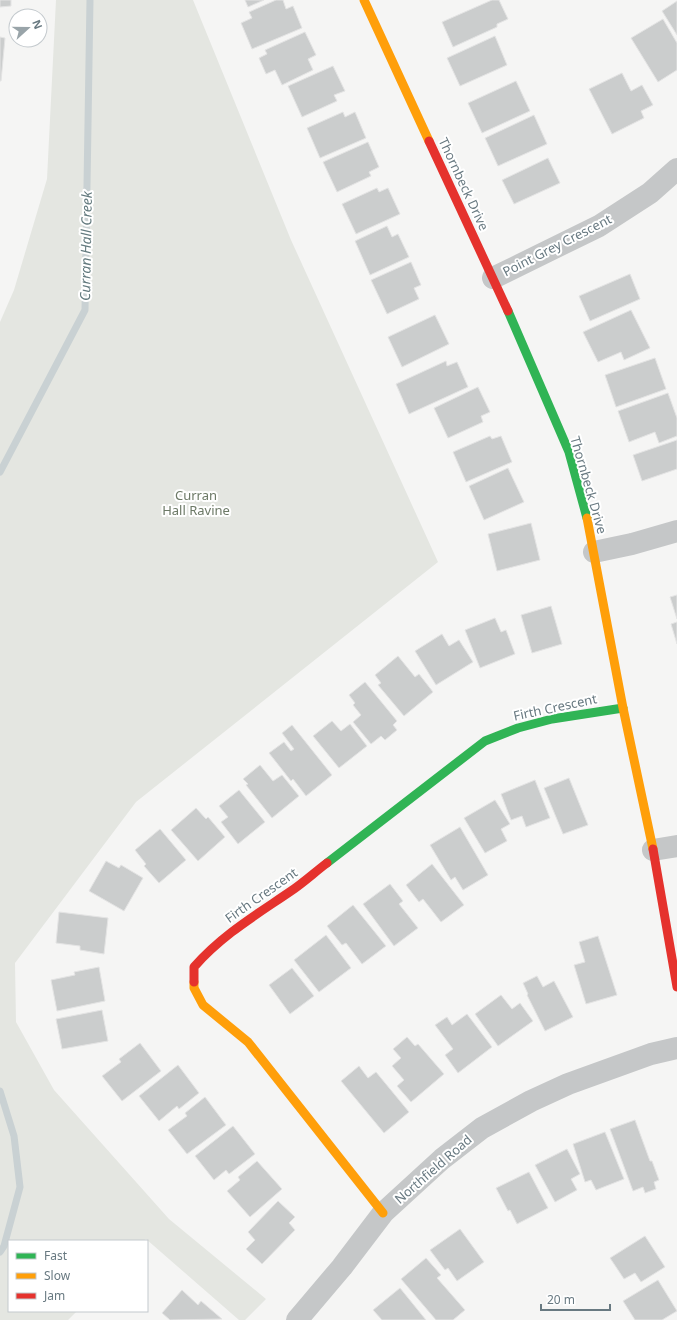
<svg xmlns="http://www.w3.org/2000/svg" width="677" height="1320" font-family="'Noto Sans',sans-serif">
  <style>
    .green { fill: #e4e6e1 }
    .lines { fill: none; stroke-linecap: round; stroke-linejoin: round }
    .stream { stroke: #c9d1d3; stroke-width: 7 }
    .building { fill: #cbcdcd; stroke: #e4e4e4 }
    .street { stroke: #c5c7c8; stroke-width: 22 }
    .fast { stroke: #30b455; stroke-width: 9 }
    .slow { stroke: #ff9f0a; stroke-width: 9 }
    .jam { stroke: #e5322d; stroke-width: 9 }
    .labels { text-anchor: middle; stroke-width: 4; stroke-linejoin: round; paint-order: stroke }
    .street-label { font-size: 13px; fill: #687981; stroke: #fff }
    .park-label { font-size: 13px; fill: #6c7966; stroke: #fff }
    .water-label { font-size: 14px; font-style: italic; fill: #637a7e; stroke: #fff }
  </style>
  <rect width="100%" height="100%" fill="#f5f5f4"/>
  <path class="green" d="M56 0H193L291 240 438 562 136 802 15 963 16 1022 54 1090 169 1219 266 1299 245 1320H239L146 1239 143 1241H9V1311H77L68 1320H0V322L14 290 47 179Z"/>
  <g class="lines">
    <path class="stream" d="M0 472 85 310 90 0
      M0 1091 14 1136 20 1187 4 1246 0 1252"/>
  </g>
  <path class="building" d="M0 0H11V6L0 7Z
    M245 0H264L248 7Z
    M276 0H283L286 9 293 6 302 28 252 49 241 23 252 18 249 12Z
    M492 0H499L508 19 497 24V27L453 47 442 22Z
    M677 1V35L662 11Z
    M663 19 677 43V70L658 82 631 38Z
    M305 32 316 55 308 59 313 70 282 85 275 70 266 74 259 58 267 54 265 50Z
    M495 36 507 65 460 86 447 58Z
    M0 37 5 38 1 81H0Z
    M333 66 345 91 334 95 337 101 302 117 288 86Z
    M622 73 631 91 642 85 653 105 641 111 644 118 612 134 589 89Z
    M516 81 530 111 482 133 468 103Z
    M343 112 345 117 355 112 366 138 320 158 307 128Z
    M534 115 547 144 498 166 485 138Z
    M368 142 379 167 369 172 371 176 337 192 323 162Z
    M548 158 560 183 514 204 502 180Z
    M377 188 379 192 388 188 400 214 356 234 342 204Z
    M387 226 392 237 398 234 409 257 370 275 355 241Z
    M411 262 421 285 414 288 419 299 387 314 371 280Z
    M630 274 640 299 590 321 579 296Z
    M631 310 650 348 624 360 621 352 598 362 583 332Z
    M435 315 449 344 402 367 388 337Z
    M655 358 666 389 616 407 605 375Z
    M446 361 447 366 457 362 468 387 409 414 396 384Z
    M478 387 490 412 481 416 483 422 448 438 434 408Z
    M668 393 677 418V436L659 443 655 432 629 442 618 411Z
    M490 436 492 439 501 436 512 462 466 482 453 452Z
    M677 440V469L642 481 633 455Z
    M508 468 524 502 484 520 469 486Z
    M531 523 540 560 497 571 488 534Z
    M677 595V619L670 597Z
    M551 606 562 644 532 653 521 615Z
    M495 618 501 632 506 630 515 654 480 668 465 630Z
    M677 622V644L671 624Z
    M442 634 449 646 459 640 473 662 436 685 415 651Z
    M398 656 415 677 419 674 433 692 404 716 378 685 381 683 375 675Z
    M365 682 397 721 393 725 397 730 385 740 381 736 371 744 353 722 361 715 353 705 355 703 349 695Z
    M332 721 341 731 350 724 367 746 339 768 313 736Z
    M292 725 332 775 306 796 293 779 291 781 269 753 284 742 291 751 294 749 282 733Z
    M260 765 273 781 282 775 299 796 272 818 246 785 248 784 243 779Z
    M569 778 588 825 563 834 544 788Z
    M535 780 550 818 526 827 522 816 511 820 501 794Z
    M239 790 265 822 238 844 221 822 228 817 219 806Z
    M495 800 510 824 501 829 507 841 485 853 464 818Z
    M196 808 206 819 208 817 225 837 198 861 171 830Z
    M460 827 488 875 463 890 455 877 451 880 430 845Z
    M160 829 186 860 159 883 144 866 146 864 135 850Z
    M106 861 119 868 121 865 143 878 124 911 89 891Z
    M432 864 464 905 441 922 423 899 419 902 406 885Z
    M390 884 403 901 399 904 418 928 394 946 363 904Z
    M353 905 386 946 362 964 346 943 342 945 327 926Z
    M59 912 108 918 104 954 80 950V946L56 943Z
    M326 935 351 968 319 992 294 960Z
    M598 936 617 995 586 1004 574 965 585 962 579 942Z
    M99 967 105 1001 57 1011 51 980 75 975 74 972Z
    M292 968 314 996 290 1014 269 985Z
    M537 976 543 987 554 981 573 1017 545 1031 527 995 528 994 523 983Z
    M501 995 512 1009 520 1003 533 1021 498 1046 475 1014Z
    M102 1010 108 1041 62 1049 56 1019Z
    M467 1014 492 1047 458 1073 445 1055 453 1049 435 1025 447 1017 452 1025Z
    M407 1037 415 1046 418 1044 444 1074 411 1102 397 1086 404 1080 392 1066 401 1058 393 1049Z
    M140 1043 161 1071 122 1101 102 1076 121 1062 119 1059Z
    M178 1065 199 1093 179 1109 177 1106 159 1121 139 1096Z
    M359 1066 368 1078 376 1072 409 1112 384 1133 341 1081Z
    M205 1097 226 1125 187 1154 168 1130 187 1116 185 1113Z
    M635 1120 650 1161H652L659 1180 654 1182 656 1189 645 1193 643 1187 633 1191 610 1129Z
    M233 1126 255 1154 229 1174 226 1170 214 1180 195 1156Z
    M605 1132 624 1179 596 1190 591 1180 585 1182 573 1144Z
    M567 1149 580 1174 571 1179 577 1190 555 1202 535 1165Z
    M257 1161 282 1189 250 1217 227 1191 240 1180 238 1177Z
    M529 1172 548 1208 517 1224 510 1210 508 1211 496 1188Z
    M278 1201 295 1217 289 1223 295 1230 262 1264 246 1249 255 1240 248 1232Z
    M460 1229 484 1262 457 1281 448 1268 445 1270 430 1250Z
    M645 1236 665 1267 641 1282 635 1273 624 1279 610 1258Z
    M426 1258 441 1275 437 1278 465 1310 453 1320H436L401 1279Z
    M658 1280 677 1311 662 1320H635L623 1301Z
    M400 1288 426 1320H382L373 1310Z
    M182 1290 198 1305 201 1301 222 1319 170 1320 162 1313Z"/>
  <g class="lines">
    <path class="street" d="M493 278 599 226 650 193 677 169
      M594 552 632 544 677 531
      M653 850 677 846
      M297 1320 342 1267 383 1213 442 1159 482 1128 531 1101 568 1084 651 1054 677 1048"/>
    <path class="fast" d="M508 311 569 452 587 518
      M327 863 485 741 518 728 552 719 623 708"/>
    <path class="slow" d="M364 0 429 141
      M587 518 623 708 653 849
      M194 982V988L203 1005 248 1042 383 1213"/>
    <path class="jam" d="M429 141 508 311
      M653 849 677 987
      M194 982V967C222 935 256 915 291 891 303 883 315 872 327 863"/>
  </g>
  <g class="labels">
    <g class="street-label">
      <text transform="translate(464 184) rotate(65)" y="5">Thornbeck Drive</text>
      <text transform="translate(557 245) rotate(-27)" y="5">Point Grey Crescent</text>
      <text transform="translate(589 485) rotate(74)" y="5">Thornbeck Drive</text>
      <text transform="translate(555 707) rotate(-12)" y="5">Firth Crescent</text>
      <text transform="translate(261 895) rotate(-35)" y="5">Firth Crescent</text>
      <text transform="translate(433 1169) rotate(-41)" y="5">Northfield Road</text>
    </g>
    <g class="park-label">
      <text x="196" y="500">Curran<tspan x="196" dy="15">Hall Ravine</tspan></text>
    </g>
    <g class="water-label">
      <text transform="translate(86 246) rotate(-89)" y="5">Curran Hall Creek</text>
    </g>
  </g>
  <rect x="8" y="1240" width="140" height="72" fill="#ffffff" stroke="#c3c9cd"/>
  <rect x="16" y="1253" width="20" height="6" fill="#30b455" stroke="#c3c9cd"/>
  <text x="44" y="1260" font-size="12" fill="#687981">Fast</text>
  <rect x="16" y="1273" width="20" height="6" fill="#ff9f0a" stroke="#c3c9cd"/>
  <text x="44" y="1280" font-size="12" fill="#687981">Slow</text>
  <rect x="16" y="1293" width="20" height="6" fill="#e5322d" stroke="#c3c9cd"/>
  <text x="44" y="1300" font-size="12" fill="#687981">Jam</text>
  <g transform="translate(28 28) rotate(69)"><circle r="19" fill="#ffffff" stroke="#c3c9cd"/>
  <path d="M0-3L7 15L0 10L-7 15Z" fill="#99a4a9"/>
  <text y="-6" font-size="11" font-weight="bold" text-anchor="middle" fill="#687981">N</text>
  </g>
  <path d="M541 1304v6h69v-6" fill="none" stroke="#687981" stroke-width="2"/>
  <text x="547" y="1304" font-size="12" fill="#687981" stroke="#ffffff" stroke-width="3" paint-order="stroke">20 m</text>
</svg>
